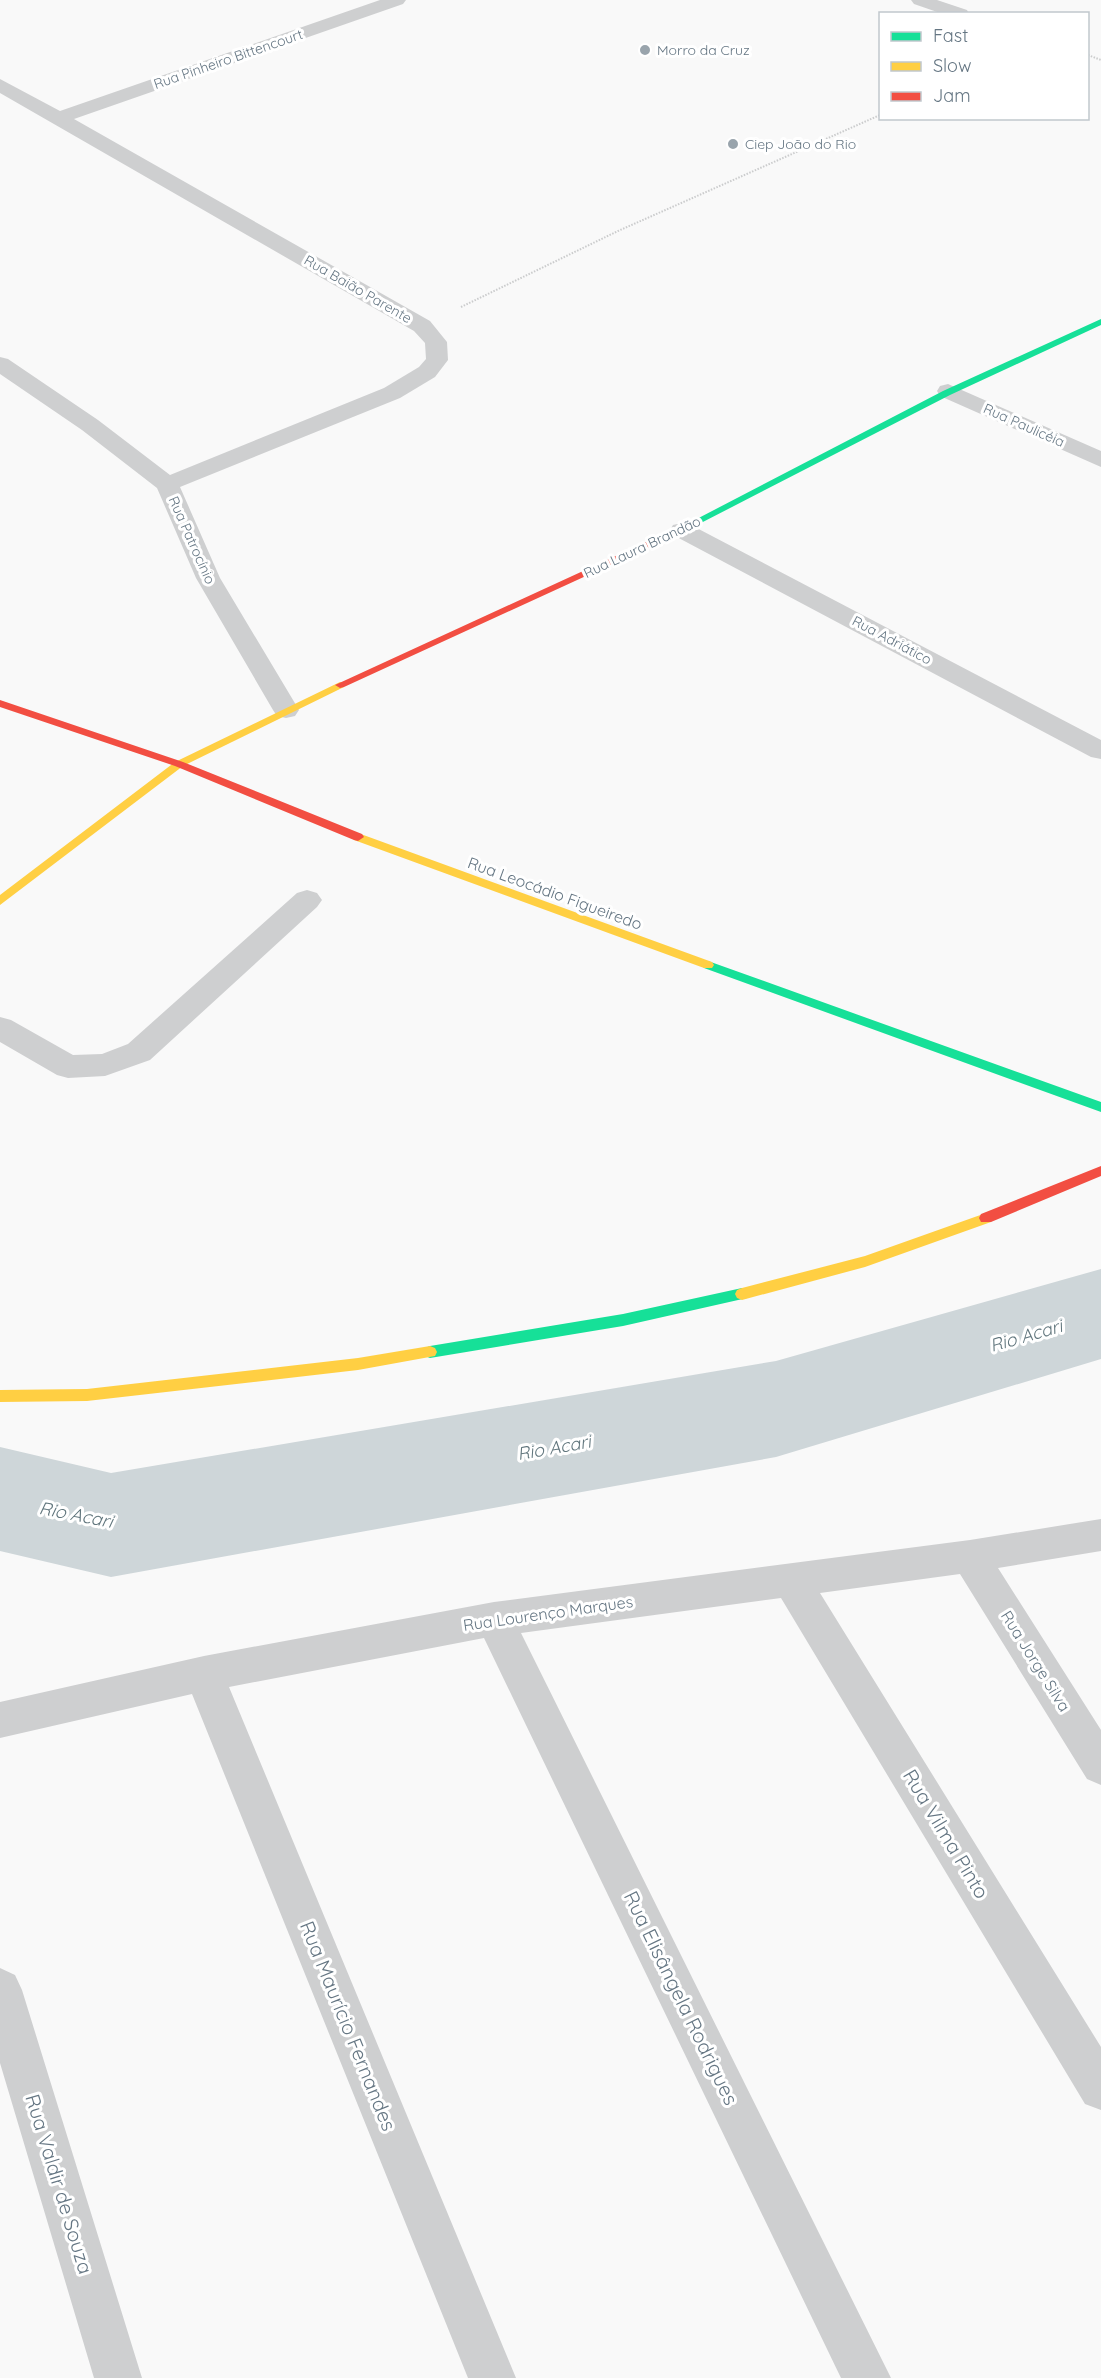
<svg xmlns="http://www.w3.org/2000/svg" width="1101" height="2378" font-family="Quicksand,sans-serif">
  <style>
    .lines { fill: none; stroke-linecap: round; stroke-linejoin: round }
    .river { fill: #ced6d9; fill-rule: evenodd }
    .path { stroke: #cbcccd; stroke-width: 2; stroke-dasharray: 1.5 1.5; stroke-linecap: butt }
    .street { fill: #cecfd0; fill-rule: evenodd }
    .fast { fill: #16e098; fill-rule: evenodd }
    .slow { fill: #ffcf43; fill-rule: evenodd }
    .jam { fill: #f24e42; fill-rule: evenodd }
    .poi-dot { fill: #99a4ac; stroke: #fff; stroke-width: 2 }
    .labels { text-anchor: middle; stroke-width: 6; stroke-linejoin: round; paint-order: stroke }
    .far-poi-label { font-size: 14px; fill: #657683; stroke: #fff; text-anchor: start }
    .far-street-label { font-size: 14px; fill: #657683; stroke: #fff }
    .street-label { font-size: 16px; fill: #657683; stroke: #fff }
    .water-label { font-size: 18px; font-style: italic; fill: #60757c; stroke: #fff }
    .near-street-label { font-size: 20px; fill: #657683; stroke: #fff }
  </style>
  <rect width="100%" height="100%" fill="#f9f9f9"/>
  <g class="lines">
    <path class="river" d="M1101 1269V1359L776 1457 111 1577 0 1551V1447L111 1473 776 1361Z"/>
    <path class="path" d="M1088 55 1101 60
      M461 307 618 231 880 115"/>
    <path class="street" d="M380 0H406L403 4 74 119 430 321 447 342 448 360 435 377 400 398 180 487 220 578 299 710 295 716 286 718 277 716 273 710 196 578 157 488 82 430 0 374V357L8 359 98 420 170 475 384 388 419 367 426 359 425 343 414 331 0 93V79L60 111Z
      M911 0H937L967 10 969 14H943L914 4Z
      M948 384 1101 451V467L940 396 937 391 940 386Z
      M682 523 691 525 1101 740V759L1091 757 673 535 670 530 673 525Z
      M307 890 317 893 322 900 317 907 150 1060 105 1076 68 1078 57 1075 0 1042V1017L11 1020 73 1055 102 1054 128 1044 297 893Z
      M1101 1519V1551L998 1568 1101 1730V1785L1087 1779 960 1574 820 1593 1101 2047V2110L1085 2104 781 1598 521 1633 891 2378H841L484 1638 229 1687 516 2378H468L192 1694 0 1738V1702L204 1656 494 1602 970 1540Z
      M0 1968 15 1975 22 1990 142 2378H94L0 2063Z"/>
    <path class="fast" d="M1101 319V325L950 395 697 525 689 523 943 391Z
      M708 961 1101 1102V1112L704 968 702 965 704 962Z
      M742 1288 747 1290 749 1294 747 1298 623 1326 430 1358 425 1356 423 1352 425 1348 430 1346 623 1314Z"/>
    <path class="slow" d="M340 682 344 683V687L183 766 0 905V895L175 762Z
      M358 833 712 962 714 965 712 968H704L354 840 352 837 354 834Z
      M986 1213 991 1214 993 1218 991 1222 865 1267 742 1300 737 1298 735 1294 737 1290 742 1288 865 1256Z
      M430 1346 435 1348 437 1352 435 1356 358 1370 87 1401 0 1402V1390L87 1389 358 1358Z"/>
    <path class="jam" d="M694 520 697 521V525L344 687 340 688 335 685Z
      M0 700 183 762 362 834 364 837 358 841 354 840 175 766 0 707Z
      M1101 1166V1176L991 1222H981L979 1218 981 1214Z"/>
  </g>
  <g class="poi-dot">
    <circle cx="645" cy="50" r="6"/>
    <circle cx="733" cy="144" r="6"/>
  </g>
  <g class="labels">
    <g class="far-poi-label">
      <text x="657" y="55">Morro da Cruz</text>
      <text x="745" y="149">Ciep João do Rio</text>
    </g>
    <g class="far-street-label">
      <text transform="translate(228 59) rotate(-19)" y="5">Rua Pinheiro Bittencourt</text>
      <text transform="translate(358 289) rotate(30)" y="5">Rua Baião Parente</text>
      <text transform="translate(1024 425) rotate(24)" y="5">Rua Paulicéia</text>
      <text transform="translate(192 540) rotate(66)" y="5">Rua Patrocínio</text>
      <text transform="translate(642 547) rotate(-25)" y="5">Rua Laura Brandão</text>
      <text transform="translate(892 640) rotate(28)" y="5">Rua Adriático</text>
    </g>
    <g class="street-label">
      <text transform="translate(555 893) rotate(20)" y="6">Rua Leocádio Figueiredo</text>
      <text transform="translate(548 1613) rotate(-8)" y="6">Rua Lourenço Marques</text>
      <text transform="translate(1036 1661) rotate(58)" y="6">Rua Jorge Silva</text>
    </g>
    <g class="water-label">
      <text transform="translate(1026 1336) rotate(-16)" y="6">Rio Acari</text>
      <text transform="translate(554 1448) rotate(-10)" y="6">Rio Acari</text>
      <text transform="translate(76 1515) rotate(11)" y="6">Rio Acari</text>
    </g>
    <g class="near-street-label">
      <text transform="translate(946 1834) rotate(59)" y="7">Rua Vilma Pinto</text>
      <text transform="translate(681 1998) rotate(64)" y="7">Rua Elisângela Rodrigues</text>
      <text transform="translate(348 2026) rotate(68)" y="7">Rua Maurício Fernandes</text>
      <text transform="translate(59 2184) rotate(73)" y="7">Rua Valdir de Souza</text>
    </g>
  </g>
  <rect x="879" y="12" width="210" height="108" fill="#ffffff" stroke="#c1c8cd" stroke-width="1.5"/>
  <rect x="891" y="32" width="30" height="9" fill="#16e098" stroke="#c1c8cd" stroke-width="1.5"/>
  <text x="933" y="42" font-size="18" fill="#657683">Fast</text>
  <rect x="891" y="62" width="30" height="9" fill="#ffcf43" stroke="#c1c8cd" stroke-width="1.5"/>
  <text x="933" y="72" font-size="18" fill="#657683">Slow</text>
  <rect x="891" y="92" width="30" height="9" fill="#f24e42" stroke="#c1c8cd" stroke-width="1.5"/>
  <text x="933" y="102" font-size="18" fill="#657683">Jam</text>
</svg>
